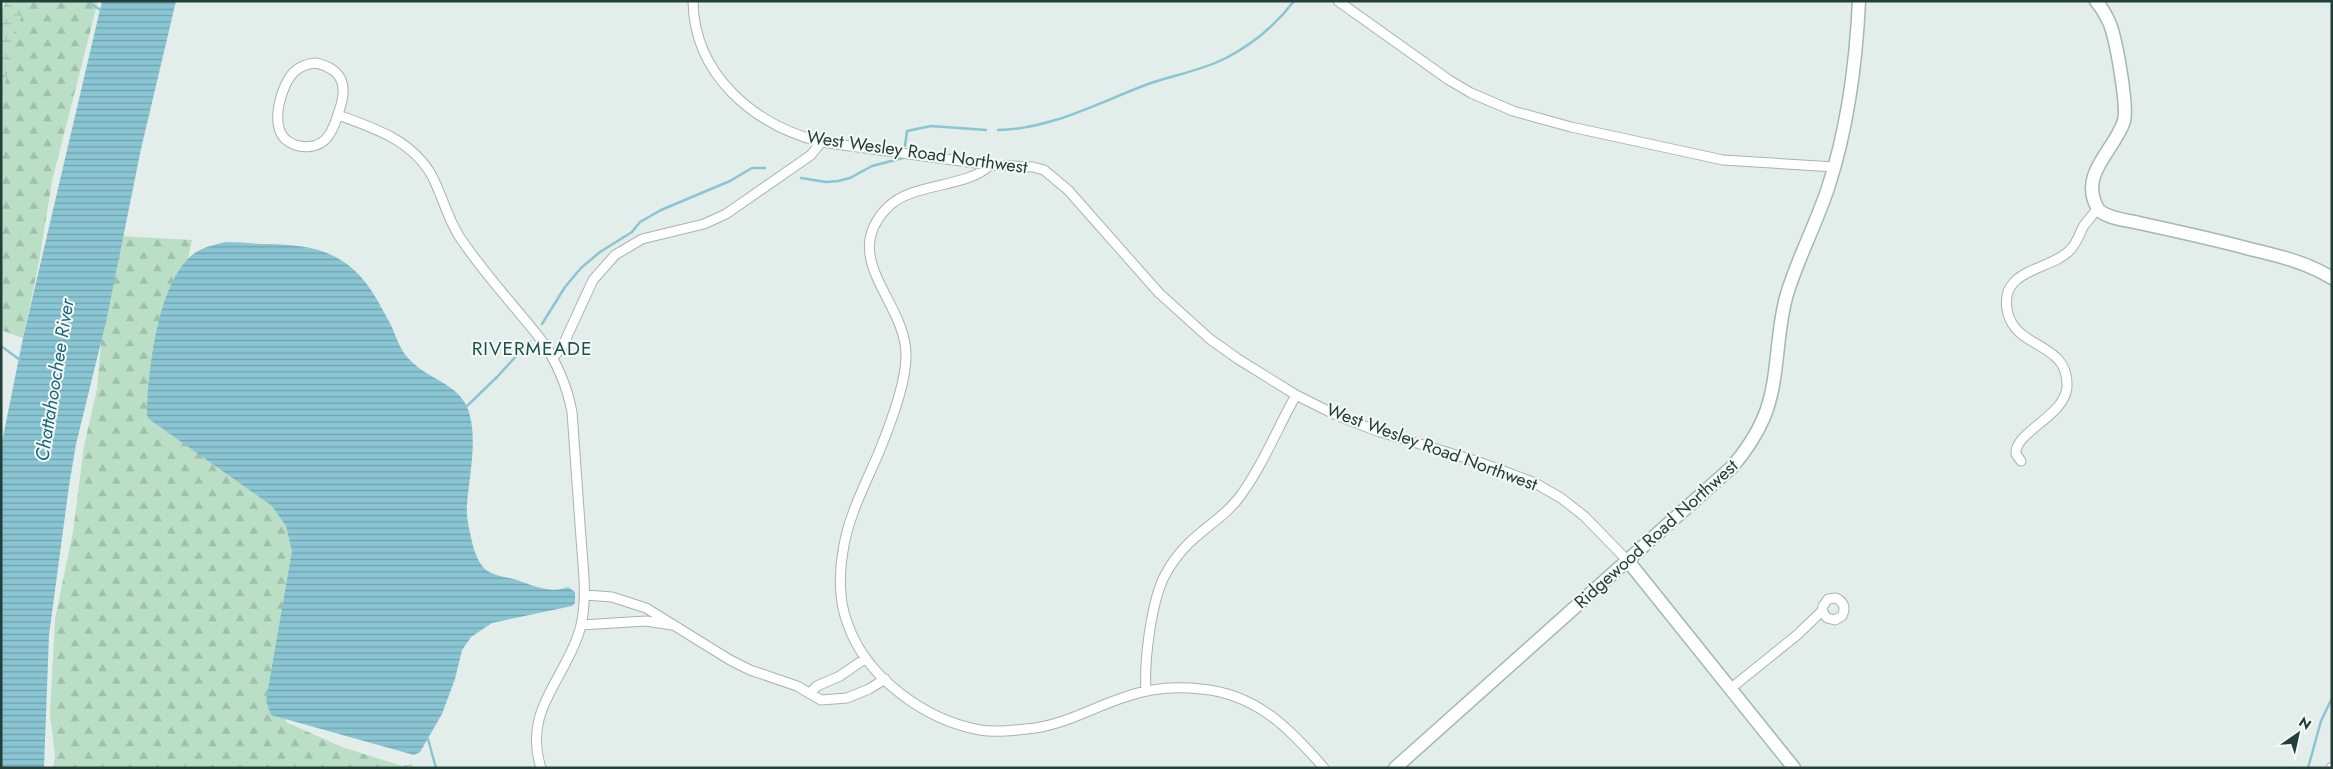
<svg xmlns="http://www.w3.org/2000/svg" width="2333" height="769" font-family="Jost,sans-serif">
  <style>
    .forest { fill: url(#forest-firs) }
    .wetland { fill: url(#wetland-marsh) }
    .water { fill: url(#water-rules) }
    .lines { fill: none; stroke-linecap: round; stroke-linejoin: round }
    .stream { stroke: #8ac5d3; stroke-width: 2.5 }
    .street-casing { stroke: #a5b5b0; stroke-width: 11 }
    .secondary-casing { stroke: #a1b9b2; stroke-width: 15 }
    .street { stroke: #fff; stroke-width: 9 }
    .secondary { stroke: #fff; stroke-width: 12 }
    .labels { text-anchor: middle; stroke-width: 4; stroke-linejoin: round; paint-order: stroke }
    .street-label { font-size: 18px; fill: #223f38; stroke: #f4f9f7 }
    .neighbourhood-label { font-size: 19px; letter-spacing: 1px; fill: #1d5247; stroke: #f4f9f7 }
    .water-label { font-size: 19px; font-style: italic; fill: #1b687c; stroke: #f4f9f7 }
  </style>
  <defs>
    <pattern id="forest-firs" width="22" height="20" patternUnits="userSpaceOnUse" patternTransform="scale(1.25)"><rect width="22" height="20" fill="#bbdec6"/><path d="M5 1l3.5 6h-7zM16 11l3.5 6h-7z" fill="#a0c0ab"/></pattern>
    <pattern id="wetland-marsh" width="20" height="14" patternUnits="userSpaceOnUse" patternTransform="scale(1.25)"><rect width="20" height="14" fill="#bbdec6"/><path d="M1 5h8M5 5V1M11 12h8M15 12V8" fill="none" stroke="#a0c0ab"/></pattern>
    <pattern id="water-rules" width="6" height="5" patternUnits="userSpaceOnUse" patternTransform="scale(1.25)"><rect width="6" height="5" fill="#8ac5d3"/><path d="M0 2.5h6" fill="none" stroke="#70a1ac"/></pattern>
  </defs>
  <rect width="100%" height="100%" fill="#e3ede9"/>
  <path class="forest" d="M12 1H98L52 181 39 262 23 338 1 330V28Z
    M119 236 192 240 161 387 270 500 298 538 282 620 286 722 342 747 402 766 412 764 413 768H53L55 755 50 714 55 619 73 532 84 446 97 389 103 320Z"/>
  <path class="wetland" d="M5 1H26L14 41 1 104V18Z"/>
  <path class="water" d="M102 1H176L141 149 106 322 76 444 69 486 49 635 44 768H1V447L23 338Z
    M226 242C238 242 249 243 260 244 312 244 348 250 376 298 381 307 386 316 391 325 396 336 399 348 408 358 425 378 457 383 467 407 479 436 469 475 467 505 466 519 470 532 473 546 475 553 479 564 485 569 493 576 507 577 517 580 534 586 551 594 568 587L575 592V603L572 606 492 623 471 637 462 650 455 679 442 714 420 752 414 755 271 715 266 701 292 551 286 526 272 506 149 419 147 415C148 372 157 286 191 256 201 247 214 245 226 242Z"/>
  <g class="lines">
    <path class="stream" d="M87 1 102 11
      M998 130C1053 129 1101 101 1151 83 1175 75 1202 70 1224 59 1252 45 1275 26 1294 1
      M905 146 907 131 931 126 986 130
      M801 178 826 182 838 181 850 178 872 166 903 158
      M542 324 565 287 581 268 600 252 632 232 640 222 661 210 730 181 752 168H765
      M1 346 20 360
      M467 406 497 377 530 341
      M428 739 436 768
      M2308 768 2321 721 2332 698"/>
    <defs>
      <path id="street" d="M693 1C694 75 754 125 821 142L990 165 1033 167 1044 170 1068 190 1159 293 1210 339 1238 359 1296 395 1336 415 1377 431 1476 461 1535 483 1561 498 1584 516 1628 561
        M1338 1 1449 80 1471 93 1513 111 1571 127 1723 160 1834 167
        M315 63C345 69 348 88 338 114 336 121 333 129 329 135 319 150 298 150 285 139 270 124 281 85 294 72 300 66 307 64 315 63Z
        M338 115C374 128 412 140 432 176 442 195 447 217 459 236 483 273 515 306 542 341 558 364 567 386 572 412 575 454 578 496 581 538 583 568 588 600 580 629 566 679 522 710 541 768
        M990 165C968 188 913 182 888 207 837 258 907 302 906 356 906 384 890 425 879 452 866 483 848 516 843 551 839 573 839 601 847 622 865 677 925 720 980 730 997 733 1018 730 1035 728 1068 723 1094 707 1125 697 1150 688 1175 686 1201 689 1257 694 1290 729 1324 768
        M553 358 563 345 593 280 615 255 642 239 704 224 726 214 811 155 821 142
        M2021 461 2016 454C2014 432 2065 416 2067 387 2069 342 2018 350 2008 314 1996 268 2051 271 2070 250 2077 243 2079 235 2083 227 2087 221 2093 215 2097 209
        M585 595 612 597 646 608 730 660 750 670 797 686 821 700 847 698 869 689 885 679
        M581 625 646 621 672 625
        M1730 689 1797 635 1822 611 1823 606 1828 599 1836 598C1844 602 1846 608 1842 616L1835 620 1827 618 1822 611
        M1146 691C1144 661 1151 602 1165 575 1171 564 1179 553 1188 544 1205 527 1227 515 1241 495 1264 463 1277 429 1296 395
        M810 693 817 686 840 676 866 658
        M2331 768 2332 767"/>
      <path id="secondary" d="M2096 1C2102 8 2106 15 2110 24 2116 40 2128 105 2124 121 2115 150 2079 173 2097 207 2102 218 2127 220 2139 223 2176 231 2213 239 2250 249 2279 256 2306 262 2332 278
        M1628 561 1794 768
        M1395 768 1732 467C1745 452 1756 436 1764 417 1780 378 1775 334 1787 294 1798 258 1816 224 1828 188 1848 127 1856 65 1859 1"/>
    </defs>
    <use href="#street" class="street-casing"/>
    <use href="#secondary" class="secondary-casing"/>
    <use href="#street" class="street"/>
    <use href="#secondary" class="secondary"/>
  </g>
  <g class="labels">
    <g class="street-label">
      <text transform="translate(917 152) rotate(8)" y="6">West Wesley Road Northwest</text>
      <text transform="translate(1432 447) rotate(20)" y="6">West Wesley Road Northwest</text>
      <text transform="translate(1656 534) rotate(-42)" y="6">Ridgewood Road Northwest</text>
    </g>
    <g class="neighbourhood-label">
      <text x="532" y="355">RIVERMEADE</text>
    </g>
    <g class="water-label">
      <text transform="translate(54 380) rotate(-81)" y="7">Chattahoochee River</text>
    </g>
  </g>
  <rect width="2333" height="769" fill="none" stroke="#223f38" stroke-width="5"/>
  <g transform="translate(2298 734) rotate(34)" stroke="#f4f9f7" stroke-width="4" paint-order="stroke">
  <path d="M0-4L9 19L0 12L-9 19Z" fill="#223f38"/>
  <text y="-8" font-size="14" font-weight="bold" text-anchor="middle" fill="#223f38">N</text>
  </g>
</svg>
